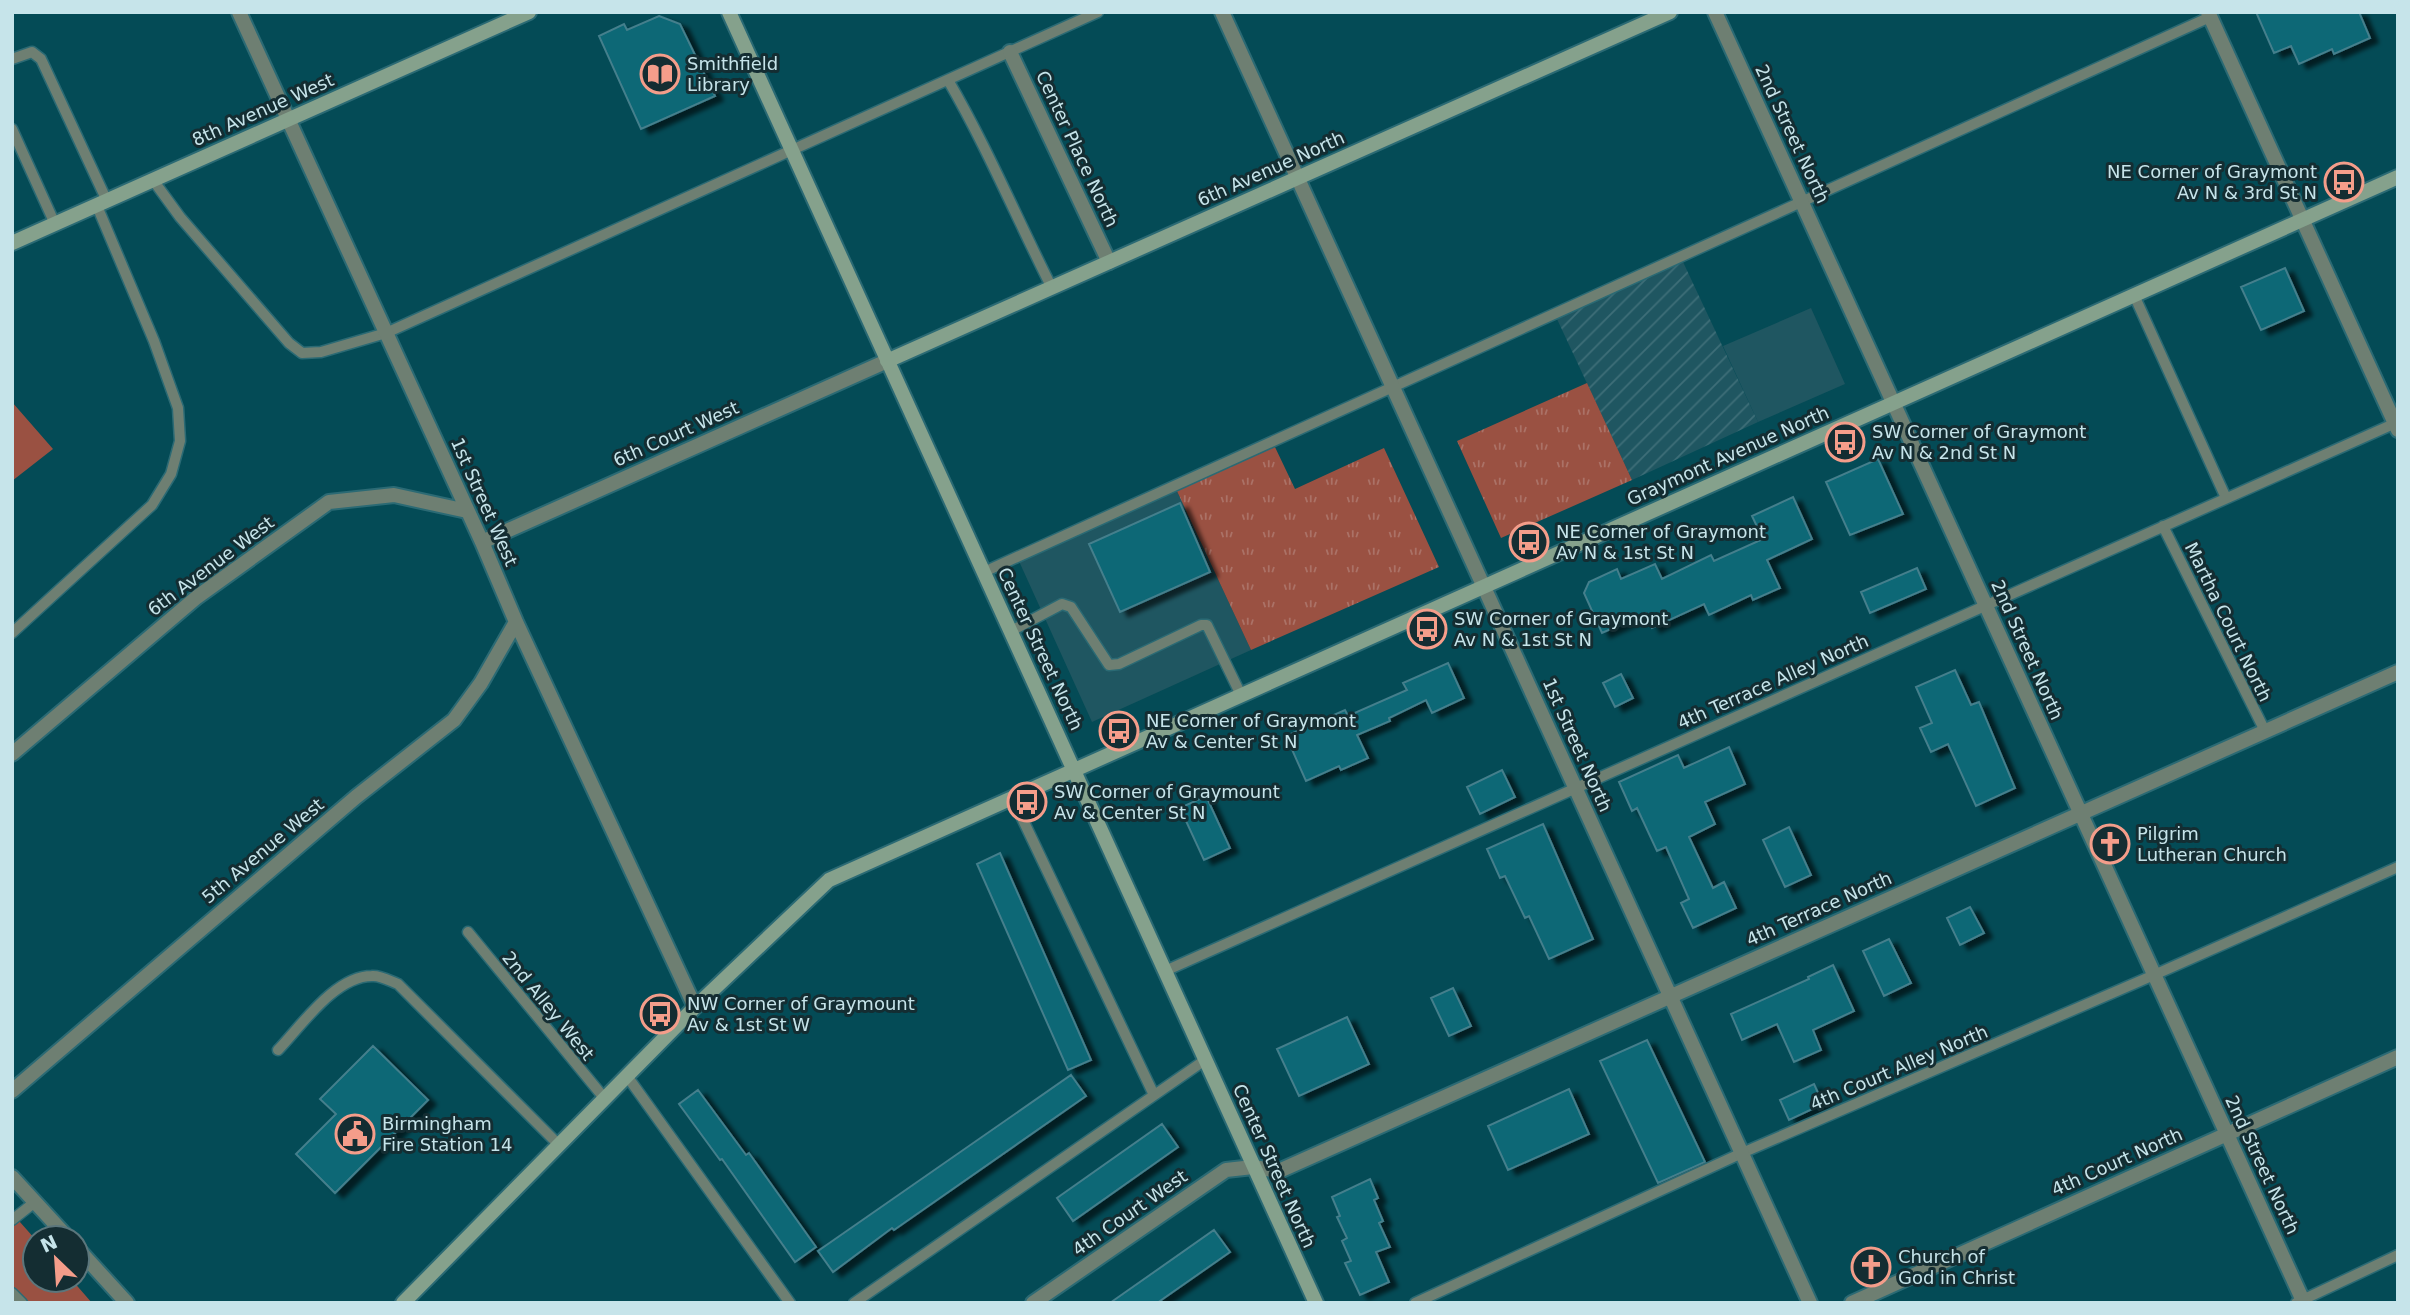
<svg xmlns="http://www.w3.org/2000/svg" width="2410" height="1315" font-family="'DejaVu Sans',sans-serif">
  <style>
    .built { fill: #1f5661 }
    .industrial { fill: url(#industrial-furrows) }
    .grass { fill: url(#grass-tufts) }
    .park { fill: #9a5142 }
    .building { fill: #0a6776; stroke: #447f8c; stroke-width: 2; filter: url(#shadow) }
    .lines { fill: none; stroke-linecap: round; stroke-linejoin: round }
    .lane-casing { stroke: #2b6a74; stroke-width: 13 }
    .street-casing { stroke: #2b6a74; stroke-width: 18 }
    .secondary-casing { stroke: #2b6a74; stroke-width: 18 }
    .lane { stroke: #6e7f72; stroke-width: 10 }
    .street { stroke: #6e7f72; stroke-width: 14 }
    .secondary { stroke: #85a18c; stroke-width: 14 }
    .labels { text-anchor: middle; stroke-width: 6; stroke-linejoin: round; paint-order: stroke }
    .poi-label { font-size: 18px; fill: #c6e4ea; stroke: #142d32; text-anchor: start }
    .street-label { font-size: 18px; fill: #c6e4ea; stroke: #142d32 }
  </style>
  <defs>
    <pattern id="industrial-furrows" width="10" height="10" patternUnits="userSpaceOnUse" patternTransform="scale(1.75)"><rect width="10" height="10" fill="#1f5661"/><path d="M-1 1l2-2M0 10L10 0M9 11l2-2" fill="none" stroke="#3e6e78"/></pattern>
    <pattern id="grass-tufts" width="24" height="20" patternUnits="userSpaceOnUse" patternTransform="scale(1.75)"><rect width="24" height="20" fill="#9a5142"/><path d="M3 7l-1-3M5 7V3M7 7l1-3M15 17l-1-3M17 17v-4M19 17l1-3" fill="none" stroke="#ab7267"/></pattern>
    <filter id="shadow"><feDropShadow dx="8" dy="4.5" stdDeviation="2" flood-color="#0009"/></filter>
  </defs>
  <rect width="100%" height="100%" fill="#044b56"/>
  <path class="built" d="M1811 308 1845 384 1758 422 1723 346Z
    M1176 489 1251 650 1092 722 1018 559Z"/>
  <path class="industrial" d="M1683 262 1758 422 1632 480 1557 319Z"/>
  <path class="grass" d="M1587 383 1632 480 1501 538 1457 441Z
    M1274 445 1295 489 1384 448 1439 567 1251 650 1176 489Z"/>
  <path class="park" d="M12 402 53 449 12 481Z
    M12 1213 35 1239V1280H72L92 1303H12Z"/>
  <path class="building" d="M2256 12H2359L2370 38 2334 54 2332 49 2299 64 2291 46 2274 53Z
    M659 16 680 24 715 96 641 129 599 36 624 24 627 30Z
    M2285 268 2304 311 2261 330 2241 287Z
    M1878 459 1903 514 1850 535 1826 482Z
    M1793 497 1812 539 1767 560 1780 588 1753 600 1751 595 1709 615 1704 604 1652 628 1646 613 1602 633 1584 593 1589 582 1617 569 1621 579 1655 564 1662 579 1711 555 1714 561 1763 539 1752 516Z
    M1180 503 1210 572 1120 612 1089 544Z
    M1917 568 1926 589 1870 613 1861 592Z
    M1448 663 1464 698 1432 713 1426 700 1389 718 1390 721 1357 735 1368 758 1341 770 1339 766 1306 781 1286 736 1345 710 1348 716 1407 690 1403 683Z
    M1955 670 1971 705 1979 702 2015 788 1976 806 1948 744 1931 752 1920 728 1932 723 1916 687Z
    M1621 674 1633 698 1615 707 1603 683Z
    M1729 747 1745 784 1705 802 1715 824 1689 837 1713 888 1724 882 1736 908 1693 928 1681 903 1689 899 1666 847 1657 851 1637 808 1632 811 1619 782 1678 755 1684 768Z
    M1502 770 1515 797 1480 814 1467 787Z
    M1206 796 1230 848 1204 860 1180 808Z
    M1543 824 1593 939 1549 959 1529 916 1525 918 1505 876 1500 878 1487 849Z
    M1789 827 1811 875 1785 887 1763 840Z
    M1000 853 1091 1060 1068 1070 977 864Z
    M1970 907 1984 933 1960 945 1947 918Z
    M1889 939 1911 983 1884 996 1863 951Z
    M1833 965 1854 1011 1813 1030 1821 1050 1794 1062 1777 1024 1742 1040 1731 1014 1809 979 1808 977Z
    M1453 988 1471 1026 1449 1036 1431 998Z
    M1347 1017 1369 1064 1299 1096 1277 1049Z
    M1647 1040 1705 1162 1658 1183 1600 1061Z
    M373 1046 428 1100 335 1193 296 1154 336 1114 320 1099Z
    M1071 1075 1086 1096 894 1230 892 1228 833 1272 818 1251Z
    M1814 1084 1823 1104 1789 1120 1780 1100Z
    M1569 1089 1589 1134 1508 1170 1488 1126Z
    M698 1090 746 1155 749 1153 816 1247 795 1262 722 1159 720 1160 679 1104Z
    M1162 1124 1178 1147 1073 1221 1057 1198Z
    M1370 1179 1378 1198 1374 1200 1383 1221 1379 1223 1390 1247 1376 1252 1389 1282 1360 1295 1345 1263 1351 1261 1342 1241 1347 1238 1337 1217 1340 1216 1332 1197Z
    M1214 1230 1230 1252 1157 1303H1110Z"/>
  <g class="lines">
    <defs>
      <path id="lane" d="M12 59 32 52 41 59 107 201
        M948 80C987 147 1017 219 1052 288
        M12 129 55 224
        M153 180 180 217 289 343 302 353 321 352 386 333 1098 12
        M2134 295 2226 498
        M2163 526 2265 731
        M984 572 2210 17
        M1011 631 1062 604 1071 607 1109 665 1119 664 1201 625H1207L1241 695
        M12 633 152 505 171 474 180 441 178 408 154 341 97 206
        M1012 797 1154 1095
        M468 932 605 1099
        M1165 971 2398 422
        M278 1050C302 1025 335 976 372 976 380 975 390 981 398 984L559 1145
        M627 1076 790 1303
        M12 1220 35 1202
        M12 1293 22 1303
        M854 1303 1205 1060
        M1415 1303 1742 1153 2154 975 2398 867
        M2296 1303 2398 1255"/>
      <path id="street" d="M239 12 482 542 516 622 695 1007
        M1222 12 1810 1303
        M1715 12 2304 1303
        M2208 12 2398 430
        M1010 52 1109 262
        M482 542 887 361
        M12 754 197 597 329 502 394 495 467 511
        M12 1091 356 797 454 720 481 683 516 622
        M12 1177 68 1238
        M77 1248 127 1303
        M1033 1303 1226 1170 1253 1167 1279 1171 2398 672
        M1852 1303 2398 1057"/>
      <path id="secondary" d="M729 12 1316 1303
        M12 243 529 12
        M887 361 1670 12
        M403 1303 695 1007 829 880 2398 177"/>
    </defs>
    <use href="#lane" class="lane-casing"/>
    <use href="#street" class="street-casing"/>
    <use href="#secondary" class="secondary-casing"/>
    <use href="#lane" class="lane"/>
    <use href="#street" class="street"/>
    <use href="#secondary" class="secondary"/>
  </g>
  <defs>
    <symbol id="library-ring" viewBox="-11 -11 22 22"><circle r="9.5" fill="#142d32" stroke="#f49d8a" stroke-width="1.5"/><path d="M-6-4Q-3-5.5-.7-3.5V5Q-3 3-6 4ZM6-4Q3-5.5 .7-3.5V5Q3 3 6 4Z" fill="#f49d8a"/></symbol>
    <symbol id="bus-ring" viewBox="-11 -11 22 22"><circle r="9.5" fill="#142d32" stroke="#f49d8a" stroke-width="1.5"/><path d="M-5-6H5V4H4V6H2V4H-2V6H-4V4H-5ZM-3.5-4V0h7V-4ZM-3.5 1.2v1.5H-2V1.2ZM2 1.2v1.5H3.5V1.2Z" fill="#f49d8a"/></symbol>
    <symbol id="church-ring" viewBox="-11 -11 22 22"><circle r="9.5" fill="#142d32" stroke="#f49d8a" stroke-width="1.5"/><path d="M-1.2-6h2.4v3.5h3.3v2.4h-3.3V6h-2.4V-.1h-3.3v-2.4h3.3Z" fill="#f49d8a"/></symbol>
    <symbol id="civic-ring" viewBox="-11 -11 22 22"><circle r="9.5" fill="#142d32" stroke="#f49d8a" stroke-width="1.5"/><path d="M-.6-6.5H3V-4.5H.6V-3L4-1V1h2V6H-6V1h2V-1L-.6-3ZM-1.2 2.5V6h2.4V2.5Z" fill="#f49d8a"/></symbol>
  </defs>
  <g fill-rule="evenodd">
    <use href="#library-ring" x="638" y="52" width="44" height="44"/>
    <use href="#bus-ring" x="2322" y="160" width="44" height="44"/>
    <use href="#bus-ring" x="1823" y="420" width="44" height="44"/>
    <use href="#bus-ring" x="1507" y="520" width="44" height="44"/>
    <use href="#bus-ring" x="1405" y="607" width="44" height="44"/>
    <use href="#bus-ring" x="1097" y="709" width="44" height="44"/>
    <use href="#bus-ring" x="1005" y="780" width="44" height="44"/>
    <use href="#church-ring" x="2088" y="822" width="44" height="44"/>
    <use href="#bus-ring" x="638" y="992" width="44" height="44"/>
    <use href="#civic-ring" x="333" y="1112" width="44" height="44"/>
    <use href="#church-ring" x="1849" y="1245" width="44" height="44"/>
  </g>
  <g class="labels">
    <g class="poi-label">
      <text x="687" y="70">Smithfield<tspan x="687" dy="21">Library</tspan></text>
      <text x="2317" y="178" text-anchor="end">NE Corner of Graymont<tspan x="2317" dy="21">Av N &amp; 3rd St N</tspan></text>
      <text x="1872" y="438">SW Corner of Graymont<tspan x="1872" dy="21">Av N &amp; 2nd St N</tspan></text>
      <text x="1556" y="538">NE Corner of Graymont<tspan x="1556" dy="21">Av N &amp; 1st St N</tspan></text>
      <text x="1454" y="625">SW Corner of Graymont<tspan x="1454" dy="21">Av N &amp; 1st St N</tspan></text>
      <text x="1146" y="727">NE Corner of Graymont<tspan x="1146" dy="21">Av &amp; Center St N</tspan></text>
      <text x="1054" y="798">SW Corner of Graymount<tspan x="1054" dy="21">Av &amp; Center St N</tspan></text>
      <text x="2137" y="840">Pilgrim<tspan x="2137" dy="21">Lutheran Church</tspan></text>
      <text x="687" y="1010">NW Corner of Graymount<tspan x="687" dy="21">Av &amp; 1st St W</tspan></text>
      <text x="382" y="1130">Birmingham<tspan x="382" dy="21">Fire Station 14</tspan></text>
      <text x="1898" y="1263">Church of<tspan x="1898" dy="21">God in Christ</tspan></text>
    </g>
    <g class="street-label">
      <text transform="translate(263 110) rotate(-24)" y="6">8th Avenue West</text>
      <text transform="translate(1792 134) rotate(65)" y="6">2nd Street North</text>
      <text transform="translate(1077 149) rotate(65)" y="6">Center Place North</text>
      <text transform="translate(1271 169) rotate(-24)" y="6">6th Avenue North</text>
      <text transform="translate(676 434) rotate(-24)" y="6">6th Court West</text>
      <text transform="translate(1728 456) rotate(-24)" y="6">Graymont Avenue North</text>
      <text transform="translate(484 502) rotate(66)" y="6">1st Street West</text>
      <text transform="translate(211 566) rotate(-37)" y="6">6th Avenue West</text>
      <text transform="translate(2228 622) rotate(64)" y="6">Martha Court North</text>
      <text transform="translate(1040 649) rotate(65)" y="6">Center Street North</text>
      <text transform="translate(2027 650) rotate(66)" y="6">2nd Street North</text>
      <text transform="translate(1773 682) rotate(-24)" y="6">4th Terrace Alley North</text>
      <text transform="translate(1577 745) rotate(66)" y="6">1st Street North</text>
      <text transform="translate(263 851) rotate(-40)" y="6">5th Avenue West</text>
      <text transform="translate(1819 909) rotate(-24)" y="6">4th Terrace North</text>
      <text transform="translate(548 1006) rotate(51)" y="6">2nd Alley West</text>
      <text transform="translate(1899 1068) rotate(-23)" y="6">4th Court Alley North</text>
      <text transform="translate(2117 1162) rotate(-24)" y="6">4th Court North</text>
      <text transform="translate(2262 1165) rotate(65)" y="6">2nd Street North</text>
      <text transform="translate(1274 1166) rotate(66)" y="6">Center Street North</text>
      <text transform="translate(1130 1213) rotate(-35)" y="6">4th Court West</text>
    </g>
  </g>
  <rect width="2410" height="1315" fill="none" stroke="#c6e4ea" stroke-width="28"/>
  <g transform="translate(56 1259) rotate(335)"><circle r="33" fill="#142d32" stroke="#5b767c" stroke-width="2"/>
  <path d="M0-5L12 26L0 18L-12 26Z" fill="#f49d8a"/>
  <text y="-10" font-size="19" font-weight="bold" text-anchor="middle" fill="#c6e4ea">N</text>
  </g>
</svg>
